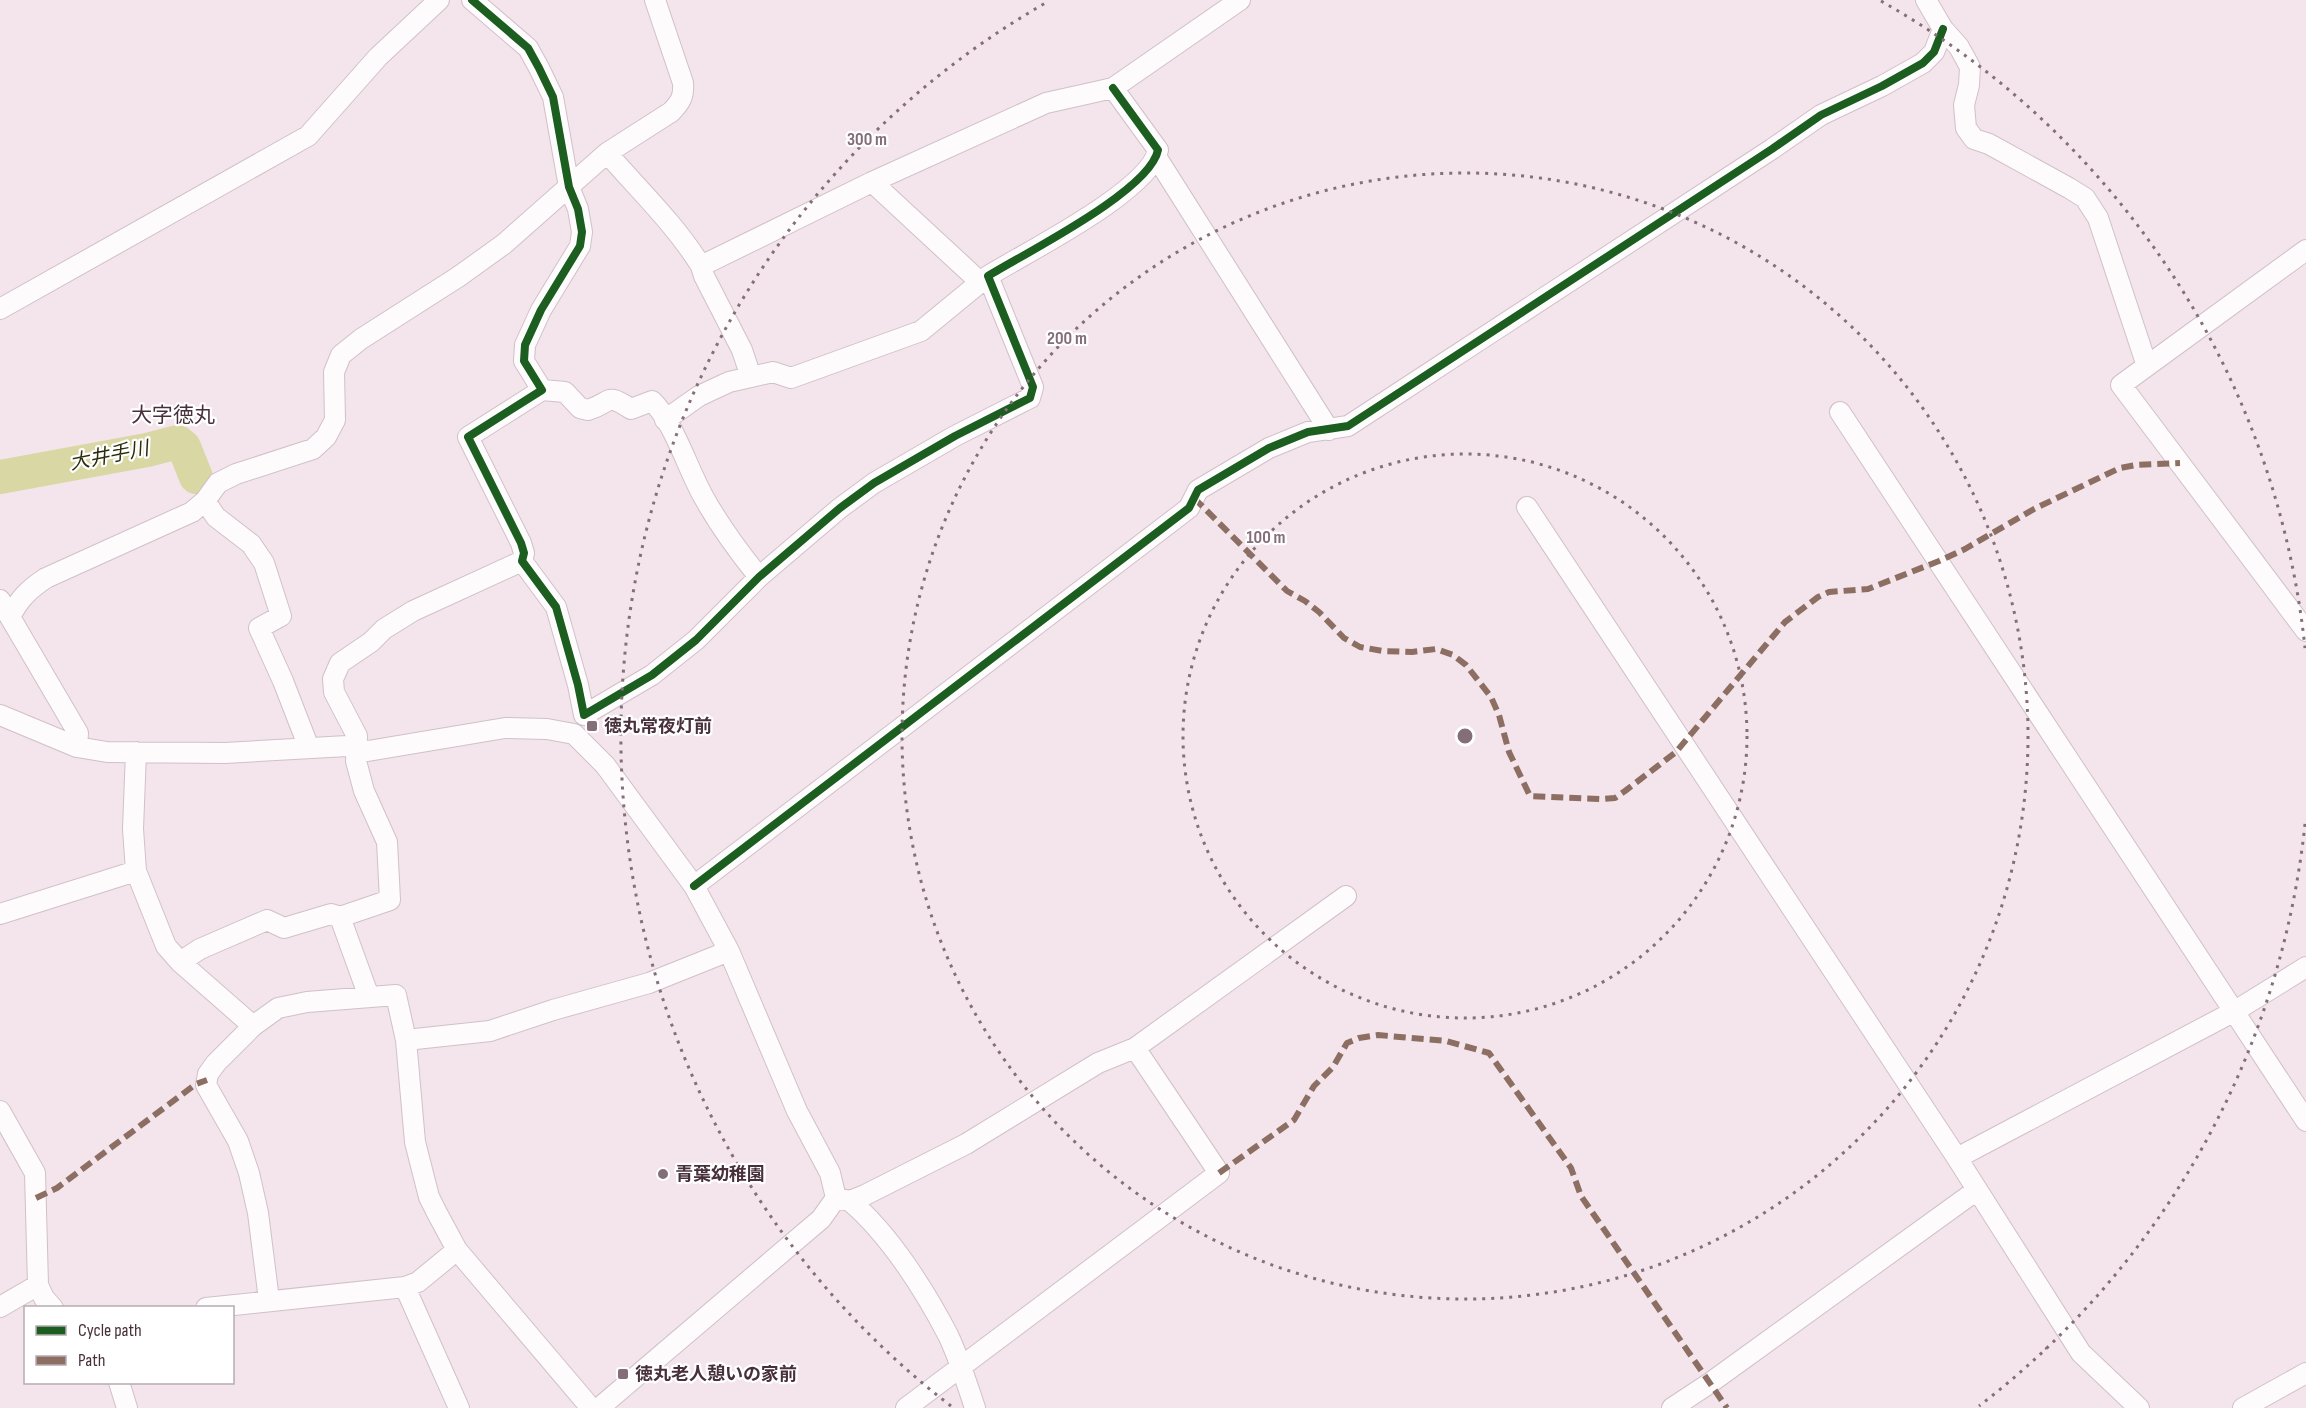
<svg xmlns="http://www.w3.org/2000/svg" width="2306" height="1408" font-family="'Sofia Sans Condensed','Noto Sans JP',sans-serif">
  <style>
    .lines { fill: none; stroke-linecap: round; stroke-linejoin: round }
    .river { stroke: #d9d7a3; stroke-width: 34 }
    .minor-casing { stroke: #d1c0c8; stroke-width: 22 }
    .minor { stroke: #fdfbfc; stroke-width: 20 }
    .quiet { stroke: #8d6e63; stroke-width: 6; stroke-dasharray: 12 6; stroke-linecap: butt }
    .cycleway-casing { stroke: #fff; stroke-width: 11 }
    .cycleway { stroke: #1b5e20; stroke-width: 8 }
    .ring { fill: none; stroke: #846f79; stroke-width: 3; stroke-dasharray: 3 6 }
    .poi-dot { fill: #846f79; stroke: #fff; stroke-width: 2 }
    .labels { text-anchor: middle; stroke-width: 4.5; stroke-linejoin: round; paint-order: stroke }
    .poi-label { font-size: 18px; font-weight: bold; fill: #48303b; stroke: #fff; text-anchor: start }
    .water-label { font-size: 20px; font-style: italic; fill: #2b2c0a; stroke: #fff }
    .quarter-label { font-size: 21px; fill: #48303b; stroke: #fff }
    .centre { fill: #846f79; stroke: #fff; stroke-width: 3 }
    .ring-label { font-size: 18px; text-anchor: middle; font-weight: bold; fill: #846f79; stroke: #fff; stroke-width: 4.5; stroke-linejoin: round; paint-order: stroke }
  </style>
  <rect width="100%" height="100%" fill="#f3e5eb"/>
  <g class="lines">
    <path class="river" d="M0 477 147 450 178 442 184 447 196 477"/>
    <defs>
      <path id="minor" d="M472 0 528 48 539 68 553 97 569 187 578 209 582 232 580 246 541 310 525 345 524 361 542 390 468 437 521 543 524 553 522 561 556 607 578 685 584 715 652 675 696 640 759 577 840 508 874 483 955 436 1030 398 1033 387 988 276C1025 253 1150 191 1158 150L1113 88
        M1926 0 1943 29 1959 47 1970 67 1969 85 1964 105 1966 128 1974 139 1989 144 2069 188 2085 198 2098 218 2147 366 2121 385 2306 631
        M607 153 671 112C681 102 684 96 683 83L655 0
        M1157 158 1329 430
        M872 182 979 281
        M701 266 704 276 742 350 751 377
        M0 309 308 136 378 57 439 0
        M2147 366 2306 250
        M542 390 565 392 580 408 588 410C613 402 605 392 631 409L652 401C673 421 688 469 703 496 719 525 738 551 759 577
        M1840 412 2306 1121
        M665 420 699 396 729 382 773 372 791 378 921 331 988 276
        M205 501 216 517 251 544 264 563 281 616 259 628 283 681 309 748
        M1527 507 1957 1158 2081 1353 2139 1408
        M0 600 78 733 77 747
        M10 617C19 599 29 589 46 578L192 512 205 501 218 483 236 474 313 449 326 437 335 420 334 372 341 355 361 339 458 277 504 244 607 153C639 190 675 224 701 266L872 182 1046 103 1113 88 1240 0
        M0 715 77 747 107 752 225 753 347 746 368 751 505 728 547 729 574 734 605 765 694 886 729 951 797 1111 830 1173 836 1198 821 1219 599 1408
        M136 752 133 829 136 871 166 946 180 962 253 1026 278 1008 307 1002 396 995 406 1040 415 1142 429 1197 437 1213 457 1250 591 1408
        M694 886 1189 508 1198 490 1269 448 1308 432 1348 426 1772 149 1821 115 1882 86 1923 63 1934 52 1943 29
        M0 914 136 871
        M180 962 200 949 267 920 284 928 331 914 340 917
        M369 997 340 917 390 900 387 842 364 791 356 761 357 736 334 692 333 679 340 663 371 642 384 629 413 611 522 561
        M253 1026 216 1063 208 1074 206 1085 238 1141 249 1173 258 1213 269 1300
        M406 1040 490 1031 553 1010 649 983 729 951
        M1135 1048 1346 896
        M0 1111 35 1173 38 1285 44 1298 53 1308
        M1957 1158 2235 1011 2306 967
        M836 1198 850 1201 865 1195 966 1144 1098 1063 1135 1048 1219 1173 906 1408
        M850 1201C889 1234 924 1289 948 1335 959 1358 967 1384 975 1408
        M405 1287 459 1408
        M0 1307 38 1285
        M206 1308 405 1287 418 1282 457 1250
        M119 1382 127 1408
        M1672 1408 1710 1383 1977 1190
        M2243 1408 2306 1373"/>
    </defs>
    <use href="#minor" class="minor-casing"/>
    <use href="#minor" class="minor"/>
    <path class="quiet" d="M1194 498 1287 591 1305 601 1319 612 1344 638 1360 647 1383 651 1412 652 1436 649 1453 655 1466 665 1491 697 1499 715 1509 752 1530 796 1601 799 1615 798 1625 791 1676 752 1785 622 1818 597 1829 592 1868 589 1939 561 1965 549 2034 509 2120 468 2136 465 2180 463
      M1219 1173 1294 1120 1314 1086 1333 1067 1347 1043 1359 1038 1378 1035 1446 1041 1489 1053 1571 1168 1581 1196 1727 1408
      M36 1198 57 1188 196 1084 207 1080"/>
    <defs>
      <path id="cycleway" d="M472 0 528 48 539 68 553 97 569 187 578 209 582 232 580 246 541 310 525 345 524 361 542 390 468 437 521 543 524 553 522 561 556 607 578 685 584 715 652 675 696 640 759 577 840 508 874 483 955 436 1030 398 1033 387 988 276C1025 253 1150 191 1158 150L1113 88
        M694 886 1189 508 1198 490 1269 448 1308 432 1348 426 1772 149 1821 115 1882 86 1923 63 1934 52 1943 29"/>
    </defs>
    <use href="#cycleway" class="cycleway-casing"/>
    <use href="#cycleway" class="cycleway"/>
  </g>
  <g class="ring">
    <circle cx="1465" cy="736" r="282"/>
    <circle cx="1465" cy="736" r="563"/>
    <path d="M2305 824A845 845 0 0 1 1979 1406M951 1406A845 845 0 0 1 1049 1M1881 1A845 845 0 0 1 2305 648"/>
  </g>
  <g class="poi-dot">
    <rect x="586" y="720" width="12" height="12" rx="3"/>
    <circle cx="663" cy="1174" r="6"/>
    <rect x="617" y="1368" width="12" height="12" rx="3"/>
  </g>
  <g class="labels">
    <g class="poi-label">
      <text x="604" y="732">徳丸常夜灯前</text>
      <text x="675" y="1180">青葉幼稚園</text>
      <text x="635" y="1380">徳丸老人憩いの家前</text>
    </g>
    <g class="water-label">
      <text transform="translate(109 455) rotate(-11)" y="7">大井手川</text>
    </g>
    <g class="quarter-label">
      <text x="173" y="422">大字徳丸</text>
    </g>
  </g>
  <circle cx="1465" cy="736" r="9" class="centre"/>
  <g class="ring-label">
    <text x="867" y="145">300 m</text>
    <text x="1067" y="344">200 m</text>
    <text x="1266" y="543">100 m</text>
  </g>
  <rect x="24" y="1306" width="210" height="78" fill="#ffffff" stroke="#b6acb1" stroke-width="1.5"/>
  <rect x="36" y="1326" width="30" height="9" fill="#1b5e20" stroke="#b6acb1" stroke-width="1.5"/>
  <text x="78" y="1336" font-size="18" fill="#48303b">Cycle path</text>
  <rect x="36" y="1356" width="30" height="9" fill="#8d6e63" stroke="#b6acb1" stroke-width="1.5"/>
  <text x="78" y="1366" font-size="18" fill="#48303b">Path</text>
</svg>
